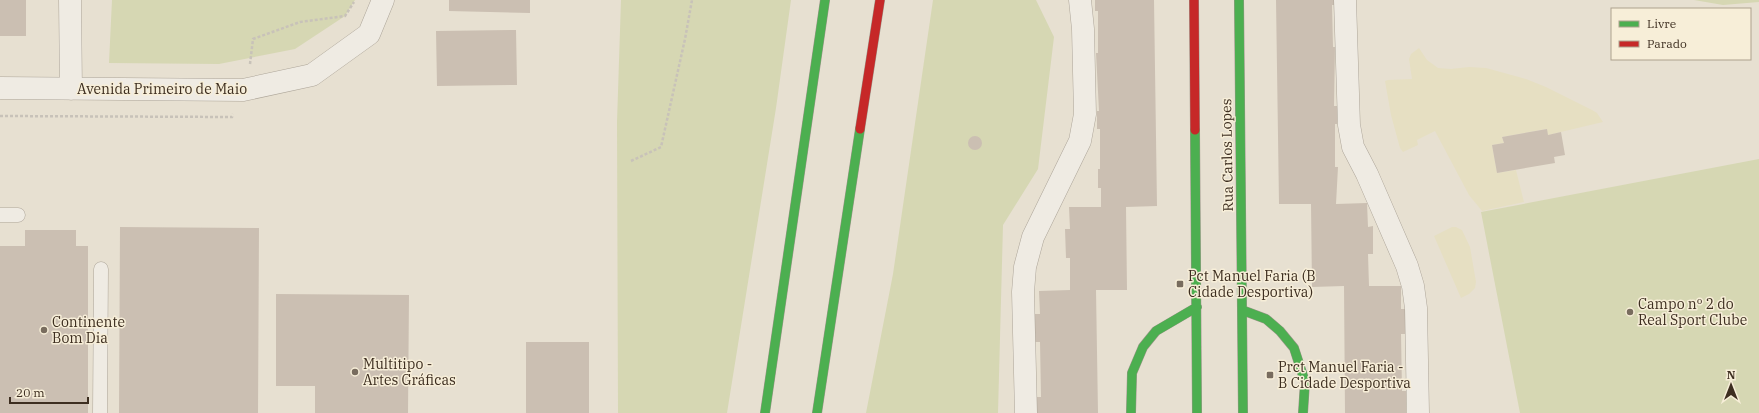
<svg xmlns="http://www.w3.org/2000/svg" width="1759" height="413" font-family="'IBM Plex Serif',serif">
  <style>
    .farmland { fill: #e6dfc2 }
    .green { fill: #d6d7b3 }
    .building { fill: #cbbfb2 }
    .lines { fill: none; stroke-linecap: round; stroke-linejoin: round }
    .lane-casing { stroke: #ada599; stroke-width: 15 }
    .street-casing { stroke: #ada599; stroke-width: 23 }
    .fast-casing { stroke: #9c958a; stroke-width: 10 }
    .jam-casing { stroke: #9c958a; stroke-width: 10 }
    .path { stroke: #c8c2b9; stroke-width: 2.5; stroke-dasharray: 3 2; stroke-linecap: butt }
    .lane { stroke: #efebe3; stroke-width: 14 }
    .street { stroke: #efebe3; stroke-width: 22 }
    .fast { stroke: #4caf50; stroke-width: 9 }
    .jam { stroke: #c62828; stroke-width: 9 }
    .poi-dot { fill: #786c5e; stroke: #f7eed8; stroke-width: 1.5 }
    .labels { text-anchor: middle; stroke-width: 3; stroke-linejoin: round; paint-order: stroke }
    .street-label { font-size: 14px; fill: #3d2e20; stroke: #f7eed8 }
    .poi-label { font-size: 14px; fill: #3d2e20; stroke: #f7eed8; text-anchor: start }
  </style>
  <rect width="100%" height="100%" fill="#e7e0d1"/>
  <path class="farmland" d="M1419 48 1427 60 1438 68 1451 69 1469 67 1486 68 1526 79 1546 87 1592 110 1597 113 1603 122 1548 135 1546 129 1502 137 1504 143 1492 145 1497 173 1516 170 1524 202 1482 211 1469 195 1435 131 1417 140 1418 145 1405 151 1403 152 1400 148 1391 115 1385 81 1388 80 1412 79 1409 59 1411 54Z
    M1452 227H1456L1462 230 1470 247 1476 282 1475 288 1469 294 1461 298 1434 236Z"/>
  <path class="green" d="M112 0H355L345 16 295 49 219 64 109 63Z
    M621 0H791L776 108 727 413H618L617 122Z
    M933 0H1036L1054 37 1038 169 1003 225 998 413H866L893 274Z
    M1694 0H1759V2L1723 5Z
    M1759 159V413H1520L1481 212Z"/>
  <path class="building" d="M0 0H26V36H0Z
    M449 0H530V13L449 11Z
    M1095 0H1154L1157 206 1126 207 1127 290H1096L1098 413H1036V397H1041L1040 342H1035L1034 314H1040L1039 291 1070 290V258H1066L1065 229H1070L1069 207H1101V188H1098V169H1100V129H1097V111H1099L1096 53H1098V11H1095Z
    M1276 0H1335V5H1332L1333 47H1335L1334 106H1337V124H1335V167H1338L1336 204 1367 203 1368 227 1373 226V254H1368L1369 286H1401V309H1405L1406 334H1401L1402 391H1406V413H1345L1344 286 1312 287 1311 204H1279Z
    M516 30 517 85 437 86 436 31Z
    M1547 129 1548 135 1561 132 1565 155 1554 157 1555 163 1497 173 1492 145 1504 143 1502 137Z
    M968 143a7 7 0 1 1 14 0a7 7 0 1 1-14 0Z
    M120 227 259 228 258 413H119Z
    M25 230H76V246H88V413H0V246H25Z
    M276 294 409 295 408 413H315V386H276Z
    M526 342H589V413H526Z"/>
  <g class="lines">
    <defs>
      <path id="lane" d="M0 215H18
        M100 413 101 269"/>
      <path id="street" d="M70 0 71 89
        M1345 0 1349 125 1353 147 1367 174 1407 266 1413 286 1416 308 1418 413
        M0 88 243 90 312 75 369 34 383 0
        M1026 413 1023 292 1025 267 1033 237 1080 141 1085 114 1083 29 1080 0"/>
      <path id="fast" d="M1239 0 1243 413
        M1195 130 1197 413
        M1242 310 1266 319 1280 331 1294 348 1305 382 1303 413
        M765 413 825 0
        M817 413 860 129
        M1131 413 1132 373 1143 347 1156 331 1197 307"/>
      <path id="jam" d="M1194 0 1195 130
        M860 129 880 0"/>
    </defs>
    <use href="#lane" class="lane-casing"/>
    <use href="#street" class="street-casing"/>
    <use href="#fast" class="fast-casing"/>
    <use href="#jam" class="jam-casing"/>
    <path class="path" d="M250 64 253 39 300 22 345 16 354 2
      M0 116 232 117 233 114
      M631 161 661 147 685 39 692 0"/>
    <use href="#lane" class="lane"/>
    <use href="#street" class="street"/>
    <use href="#fast" class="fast"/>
    <use href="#jam" class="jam"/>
  </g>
  <g class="poi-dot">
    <rect x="1176" y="280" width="8" height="8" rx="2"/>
    <circle cx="1630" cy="312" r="4"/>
    <circle cx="44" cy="330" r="4"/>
    <circle cx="355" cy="372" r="4"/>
    <rect x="1266" y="371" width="8" height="8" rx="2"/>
  </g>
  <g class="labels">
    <g class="street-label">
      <text x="162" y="94">Avenida Primeiro de Maio</text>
      <text transform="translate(1227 155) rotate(-91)" y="5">Rua Carlos Lopes</text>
    </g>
    <g class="poi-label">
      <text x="1188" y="281">Pct Manuel Faria (B<tspan x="1188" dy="16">Cidade Desportiva)</tspan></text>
      <text x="1638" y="309">Campo nº 2 do<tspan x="1638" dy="16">Real Sport Clube</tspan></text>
      <text x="52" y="327">Continente<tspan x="52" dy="16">Bom Dia</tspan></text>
      <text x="363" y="369">Multitipo -<tspan x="363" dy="16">Artes Gráficas</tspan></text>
      <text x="1278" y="372">Prct Manuel Faria -<tspan x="1278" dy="16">B Cidade Desportiva</tspan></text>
    </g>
  </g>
  <rect x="1611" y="8" width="140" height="52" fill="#f7eed8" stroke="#ada18e"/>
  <rect x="1619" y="21" width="20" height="6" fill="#4caf50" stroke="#ada18e"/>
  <text x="1647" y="28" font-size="12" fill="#3d2e20">Livre</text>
  <rect x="1619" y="41" width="20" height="6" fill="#c62828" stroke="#ada18e"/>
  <text x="1647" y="48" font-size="12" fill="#3d2e20">Parado</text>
  <g transform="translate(1731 385)" stroke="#f7eed8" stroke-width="3" paint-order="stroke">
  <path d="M0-3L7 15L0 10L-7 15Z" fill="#3d2e20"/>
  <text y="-6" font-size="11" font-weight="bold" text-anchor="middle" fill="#3d2e20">N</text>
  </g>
  <path d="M10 397v6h78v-6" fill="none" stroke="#3d2e20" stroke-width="2"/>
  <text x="16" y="397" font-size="12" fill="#3d2e20" stroke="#f7eed8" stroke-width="3" paint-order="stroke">20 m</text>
</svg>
